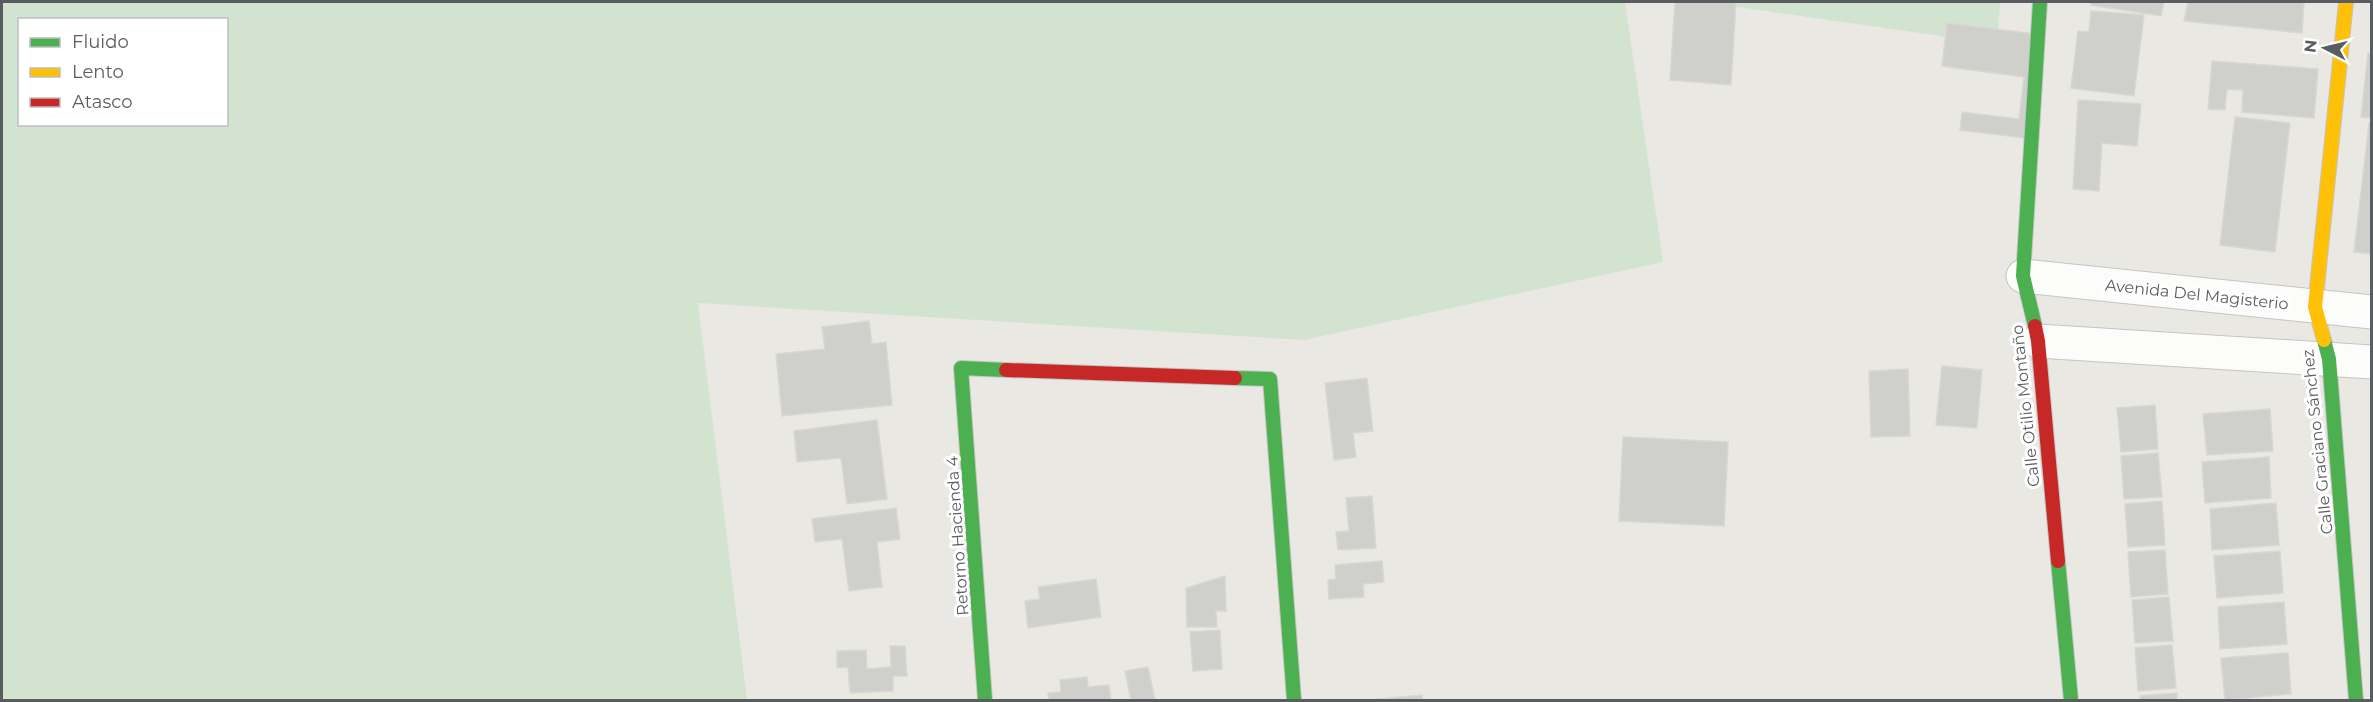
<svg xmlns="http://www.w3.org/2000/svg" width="2373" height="702" font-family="Montserrat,sans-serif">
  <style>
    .green { fill: #d2e4d0; fill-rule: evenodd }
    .building { fill: #cfcfcc; stroke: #d8d7d3; stroke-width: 1.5 }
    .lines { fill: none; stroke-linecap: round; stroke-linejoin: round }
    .street-casing { stroke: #c5c4c4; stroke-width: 35 }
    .fast-casing { stroke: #c5c5c5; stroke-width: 16 }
    .slow-casing { stroke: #c5c5c5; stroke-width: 16 }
    .jam-casing { stroke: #c5c5c5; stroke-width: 16 }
    .street { stroke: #fcfcfb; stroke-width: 33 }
    .fast { stroke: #4caf50; stroke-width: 14 }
    .slow { stroke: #ffc107; stroke-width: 14 }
    .jam { stroke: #c62828; stroke-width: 14 }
    .labels { text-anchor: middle; stroke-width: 6; stroke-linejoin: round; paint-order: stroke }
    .street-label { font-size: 16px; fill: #5a5d60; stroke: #fff }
  </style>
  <rect width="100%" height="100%" fill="#e9e8e3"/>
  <path class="green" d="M2 2H1625L1663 262 1304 340 698 303 747 700H2ZM20 20H226V124H20Z
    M1702 2H2000L1997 44Z"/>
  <path class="building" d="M1675 2H1736L1731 85 1670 80Z
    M2091 2H2164L2161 16 2091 5Z
    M2188 2H2304L2302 33 2184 21Z
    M2091 11 2144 15 2134 96 2071 88 2078 31 2089 32Z
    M1947 23 2037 34 2025 138 1960 130 1962 112 2019 119 2024 77 1942 66Z
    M2368 53 2372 54V118L2361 117Z
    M2212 61 2318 69 2314 118 2242 112 2243 90 2227 89 2225 110 2208 109Z
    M2078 100 2141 104 2137 146 2102 143 2099 191 2073 189Z
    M2235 117 2290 123 2275 252 2220 245Z
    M2369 123H2372V254L2354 252Z
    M869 321 872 344 886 342 892 405 782 416 776 354 825 349 822 327Z
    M1942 366 1982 370 1977 428 1936 425Z
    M1908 369 1910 436 1871 437 1869 371Z
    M1367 378 1373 431 1353 433 1356 457 1334 460 1325 383Z
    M2155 405 2158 449 2121 452 2117 408Z
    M2270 409 2273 451 2207 455 2203 414Z
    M877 420 887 499 847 504 841 458 797 462 794 431Z
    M1623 437 1728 442 1724 526 1619 521Z
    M2158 453 2162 497 2124 499 2121 456Z
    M2269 457 2271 498 2205 503 2202 462Z
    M1372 496 1376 548 1338 550 1336 532 1349 531 1346 498Z
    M2162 501 2165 545 2128 547 2125 504Z
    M2276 503 2279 545 2212 550 2210 509Z
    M896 508 900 539 877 542 882 587 849 591 842 539 815 542 812 519Z
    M2165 550 2168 594 2131 597 2128 552Z
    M2280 551 2283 593 2217 598 2214 556Z
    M1382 561 1384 582 1363 584 1364 597 1329 599 1328 580 1336 579 1335 565Z
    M1225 576 1226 611H1216L1217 627H1187L1186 588Z
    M1096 579 1101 617 1028 628 1025 601 1040 599 1038 587Z
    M2169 597 2173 641 2135 643 2132 600Z
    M2284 602 2287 644 2220 649 2218 607Z
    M1220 630 1222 669 1193 671 1190 632Z
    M2172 645 2176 688 2138 691 2135 648Z
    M890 646H905L907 676H893V691L850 693 848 667 837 668V651L866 650 867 669 891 667Z
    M2288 653 2291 694 2225 700 2221 658Z
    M1148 667 1155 700H1131L1125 671Z
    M1087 677 1088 687 1109 685 1111 700H1049L1048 693 1061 692 1060 680Z
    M2177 693V700H2140V696Z
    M1422 695V700H1368Z"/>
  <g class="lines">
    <defs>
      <path id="street" d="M2023 276 2372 312
        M2038 341 2372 362"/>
      <path id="fast" d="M2035 326 2023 276 2040 2
        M2324 340 2329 359 2356 700
        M1235 378 1270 379 1294 700
        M2058 561 2071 700
        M985 700 961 368 1006 370"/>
      <path id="slow" d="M2324 340 2315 307 2346 2"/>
      <path id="jam" d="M2035 326 2038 341 2058 561
        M1006 370 1235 378"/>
    </defs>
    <use href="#street" class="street-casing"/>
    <use href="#fast" class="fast-casing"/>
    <use href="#slow" class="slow-casing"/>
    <use href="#jam" class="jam-casing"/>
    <use href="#street" class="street"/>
    <use href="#fast" class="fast"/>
    <use href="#slow" class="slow"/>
    <use href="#jam" class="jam"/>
  </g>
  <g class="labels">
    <g class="street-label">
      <text transform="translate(2197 294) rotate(6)" y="6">Avenida Del Magisterio</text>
      <text transform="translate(2025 406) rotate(-96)" y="6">Calle Otilio Montaño</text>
      <text transform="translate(2317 442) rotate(-96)" y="6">Calle Graciano Sánchez</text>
      <text transform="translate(957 536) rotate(-94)" y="6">Retorno Hacienda 4</text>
    </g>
  </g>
  <rect width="2373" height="702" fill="none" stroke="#5a5d60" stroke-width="6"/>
  <rect x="18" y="18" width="210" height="108" fill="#ffffff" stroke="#bdbebf" stroke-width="1.5"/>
  <rect x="30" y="38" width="30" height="9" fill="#4caf50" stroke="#bdbebf" stroke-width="1.5"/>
  <text x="72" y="48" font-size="18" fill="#5a5d60">Fluido</text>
  <rect x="30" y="68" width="30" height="9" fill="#ffc107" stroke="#bdbebf" stroke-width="1.5"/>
  <text x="72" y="78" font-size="18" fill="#5a5d60">Lento</text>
  <rect x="30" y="98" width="30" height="9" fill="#c62828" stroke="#bdbebf" stroke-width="1.5"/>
  <text x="72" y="108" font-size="18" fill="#5a5d60">Atasco</text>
  <g transform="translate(2325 48) rotate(277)" stroke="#ffffff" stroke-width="4.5" paint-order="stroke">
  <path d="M0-4.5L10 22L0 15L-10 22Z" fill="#5a5d60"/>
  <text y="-9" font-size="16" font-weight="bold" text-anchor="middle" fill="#5a5d60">N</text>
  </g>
</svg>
